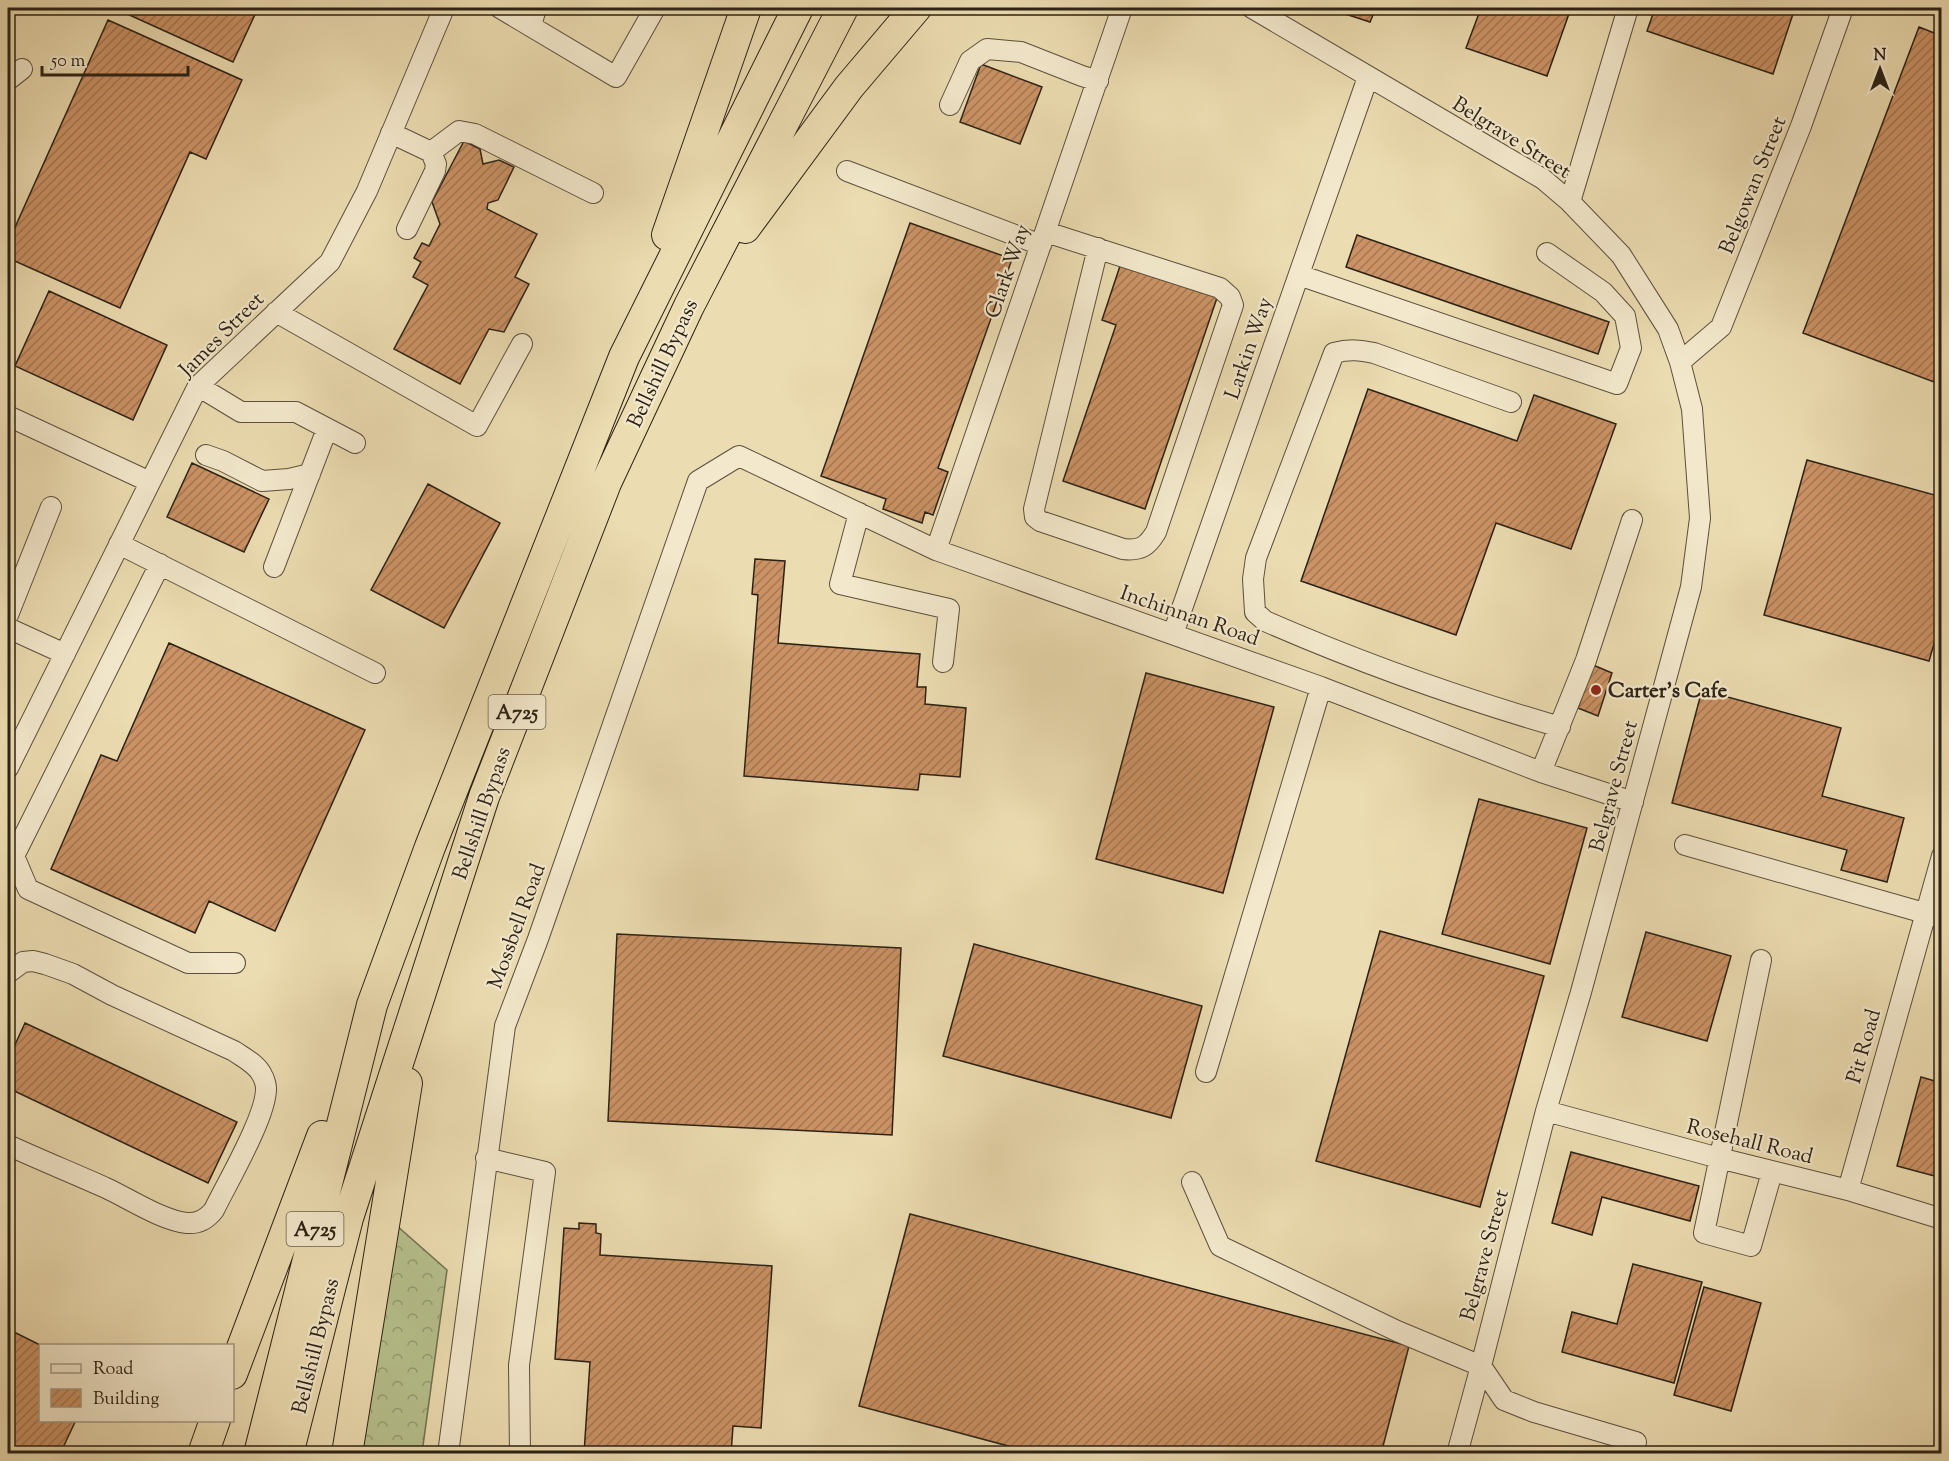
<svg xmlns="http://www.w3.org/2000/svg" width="1949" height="1461" font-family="'Sorts Mill Goudy',serif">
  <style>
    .forest { fill: url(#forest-crowns); stroke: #707152; stroke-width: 1.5 }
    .building { fill: url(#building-hatch); stroke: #2b2216; stroke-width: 1.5 }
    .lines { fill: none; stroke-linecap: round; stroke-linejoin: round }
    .minor-casing { stroke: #5b503d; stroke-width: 22 }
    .highway-casing { stroke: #2b2216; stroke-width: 32 }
    .minor { stroke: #f3e8cc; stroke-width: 20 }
    .highway { stroke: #ecdcb1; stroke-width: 30 }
    .poi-dot { fill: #8f2418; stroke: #f3e8cc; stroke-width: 2 }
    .labels { text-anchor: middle; stroke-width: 4.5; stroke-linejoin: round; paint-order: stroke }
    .shield { fill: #f3e8cc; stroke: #675d4d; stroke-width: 1.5 }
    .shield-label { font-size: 20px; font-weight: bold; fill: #2b2216 }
    .street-label { font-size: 21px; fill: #2b2216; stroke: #f3e8cc }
    .poi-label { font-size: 21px; font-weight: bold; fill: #2b2216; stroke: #f3e8cc; text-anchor: start }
  </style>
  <defs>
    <pattern id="forest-crowns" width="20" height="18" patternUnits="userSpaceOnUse" patternTransform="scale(1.5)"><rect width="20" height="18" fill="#b6c08d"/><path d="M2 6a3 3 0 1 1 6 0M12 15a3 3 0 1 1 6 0" fill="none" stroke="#949c72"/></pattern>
    <pattern id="building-hatch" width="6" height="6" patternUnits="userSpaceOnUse" patternTransform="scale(1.5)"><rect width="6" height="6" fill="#cb9265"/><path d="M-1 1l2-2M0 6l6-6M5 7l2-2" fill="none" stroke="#a57752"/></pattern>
  </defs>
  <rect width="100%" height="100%" fill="#ecdcb1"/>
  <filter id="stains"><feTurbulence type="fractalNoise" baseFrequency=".00333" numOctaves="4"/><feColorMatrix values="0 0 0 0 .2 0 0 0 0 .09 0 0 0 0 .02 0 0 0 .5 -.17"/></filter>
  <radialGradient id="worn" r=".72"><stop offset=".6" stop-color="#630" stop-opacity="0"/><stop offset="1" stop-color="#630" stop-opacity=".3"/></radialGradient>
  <path class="forest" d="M396 1225 447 1270 422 1453 355 1454Z"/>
  <path class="building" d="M114 8H258L233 62Z
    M1327 8H1376L1370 22Z
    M1481 8H1571L1547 76 1466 48Z
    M1655 8H1795L1773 74 1647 31Z
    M108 20 242 80 206 159 190 152 120 308 8 258V243Z
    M1919 27 1942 36V385L1803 333Z
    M981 64 1042 87 1020 144 960 122Z
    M464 141 480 149 483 164 499 160 514 167 498 200 488 203 487 209 537 234 515 277 529 284 504 332 489 329 460 384 394 349 428 285 413 277 421 262 414 258 422 243 429 246 440 224 432 202Z
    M910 223 1012 259 938 468 948 472 933 515 925 512 922 523 883 509 886 499 821 476Z
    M1357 235 1609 322 1598 354 1346 267Z
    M1121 263 1218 295 1145 509 1063 481 1116 325 1102 320Z
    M49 291 167 345 133 420 15 366Z
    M1368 389 1517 441 1534 395 1616 424 1571 549 1496 523 1456 635 1301 581Z
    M1807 460 1942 497V639L1936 637 1929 661 1764 615Z
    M192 463 269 499 244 552 167 517Z
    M428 484 500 523 444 628 371 590Z
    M755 559 785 561 778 643 920 654 917 687H926L925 704 966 708 960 777 920 774 918 790 744 776 758 595 752 594Z
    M169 643 365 730 275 931 209 901 195 933 51 869 101 755 117 761Z
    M1593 665 1612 673 1598 716 1578 708Z
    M1146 673 1274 707 1223 893 1096 859Z
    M1702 690 1841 728 1822 796 1904 818 1887 882 1841 870 1847 850 1672 803Z
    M1479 799 1587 828 1550 964 1442 934Z
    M1380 931 1544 976 1480 1207 1316 1161Z
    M1646 932 1731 956 1707 1041 1622 1017Z
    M617 934 901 948 892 1135 608 1121Z
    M974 944 1202 1006 1171 1118 943 1056Z
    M25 1023 237 1122 208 1183 8 1088V1060Z
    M1921 1077 1942 1083V1178L1897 1166Z
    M1571 1152 1699 1186 1690 1221 1602 1197 1592 1235 1552 1223Z
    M910 1214 1409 1346 1381 1454H1038L859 1406Z
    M579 1223 596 1224V1233L601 1234 600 1255 772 1266 761 1428 733 1426 731 1454H584L590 1362 555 1359 564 1228 579 1229Z
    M1633 1264 1702 1282 1674 1383 1562 1352 1572 1312 1617 1324Z
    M1704 1287 1761 1303 1731 1411 1674 1395Z
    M8 1329 42 1346H40V1420H76L60 1454H8Z"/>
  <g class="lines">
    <defs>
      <path id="minor" d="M500 8 616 77 655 8
        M1252 8 1543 179 1570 202 1621 255 1668 329 1680 362 1692 409 1700 518 1691 587 1581 992 1546 1111 1481 1366 1457 1454
        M531 26 536 8
        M8 80 22 69
        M950 105 970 61 987 49 1021 52 1082 76 1098 81
        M391 133 431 152 436 164 435 171 407 229
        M431 152 459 131 475 134 593 193
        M847 171 1041 245
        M1570 202 1628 8
        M1046 232 1220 288 1230 297 1233 305 1156 532C1147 547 1140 551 1123 549L1040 521 1035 517 1034 509 1098 248
        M1299 275 1617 384 1631 348 1625 316 1603 292 1547 253
        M276 312 477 426 522 344
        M1680 362 1721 327 1801 126 1843 8
        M198 386 241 412H296L355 443
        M1511 402 1374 353C1360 350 1349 349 1334 353L1256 558 1253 579 1255 612 1265 621C1361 663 1460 698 1560 727
        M8 416 150 482
        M206 455 223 461 262 481 289 479 310 474
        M859 513 840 584 949 609 943 662
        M119 544 375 673
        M936 550 1122 8
        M274 567 327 429
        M8 615 51 507
        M8 628 65 654
        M1173 634 1368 77
        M8 768 198 386 330 262 367 191 444 8
        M1541 772 1586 660 1632 520
        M1685 845 1942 918
        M8 851 14 856 28 889 188 963H235
        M14 856 160 564
        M1761 960 1704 1233 1751 1246 1772 1172
        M8 973 23 962 33 961 45 964 73 974 112 995 234 1051C244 1058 257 1064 262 1075 264 1078 266 1085 266 1088 267 1115 227 1183 214 1210 207 1219 199 1224 187 1223 163 1221 128 1198 106 1188 73 1173 40 1160 8 1145
        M1206 1072 1321 687
        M1546 1111 1719 1158 1848 1190 1942 1219
        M486 1158 545 1172 519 1365 520 1454
        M1192 1182 1220 1246 1397 1331 1481 1366 1504 1400 1534 1412 1636 1442 1632 1454
        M1848 1190 1942 856
        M448 1454 505 1026 538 939 698 481 739 456 936 550 1321 687 1541 772 1633 802"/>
      <path id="highway" d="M745 228 849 87 916 8
        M667 235 746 8
        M232 1374 322 1136
        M203 1454 215 1420
        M259 1454 372 1005 430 847 624 357 798 8
        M288 1454 348 1218 484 797 606 483 689 306 843 8
        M347 1454 407 1083"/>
    </defs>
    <use href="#minor" class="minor-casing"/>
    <use href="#highway" class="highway-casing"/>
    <use href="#minor" class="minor"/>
    <use href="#highway" class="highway"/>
  </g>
  <circle class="poi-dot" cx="1596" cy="690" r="6"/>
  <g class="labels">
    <g class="shield">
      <rect x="488.5" y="695" width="57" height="34" rx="4.5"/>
      <rect x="286.5" y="1212" width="57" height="34" rx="4.5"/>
    </g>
    <g class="shield-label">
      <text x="517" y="719">A725</text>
      <text x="315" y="1236">A725</text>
    </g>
    <g class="street-label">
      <text transform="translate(1512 137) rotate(32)" y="7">Belgrave Street</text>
      <text transform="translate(1752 185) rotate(-68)" y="7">Belgowan Street</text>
      <text transform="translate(1007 271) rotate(-71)" y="7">Clark Way</text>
      <text transform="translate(221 334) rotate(-45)" y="7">James Street</text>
      <text transform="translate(1248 348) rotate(-71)" y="7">Larkin Way</text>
      <text transform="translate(662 363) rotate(-65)" y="7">Bellshill Bypass</text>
      <text transform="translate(1190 615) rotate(19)" y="7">Inchinnan Road</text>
      <text transform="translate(1613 786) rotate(-75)" y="7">Belgrave Street</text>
      <text transform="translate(481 813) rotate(-71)" y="7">Bellshill Bypass</text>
      <text transform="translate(516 926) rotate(-70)" y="7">Mossbell Road</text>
      <text transform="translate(1863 1046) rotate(-74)" y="7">Pit Road</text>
      <text transform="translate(1750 1141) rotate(14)" y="7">Rosehall Road</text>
      <text transform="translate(1484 1255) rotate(-75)" y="7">Belgrave Street</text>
      <text transform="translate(315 1346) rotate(-76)" y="7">Bellshill Bypass</text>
    </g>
    <g class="poi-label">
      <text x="1608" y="697">Carter's Cafe</text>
    </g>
  </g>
  <rect width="1949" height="1461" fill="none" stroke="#ecdcb1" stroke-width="30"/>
  <rect x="9" y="9" width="1931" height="1443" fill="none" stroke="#2b2216" stroke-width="3"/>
  <rect x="15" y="15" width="1919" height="1431" fill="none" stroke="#2b2216" stroke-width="1.5"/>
  <rect x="39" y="1344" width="195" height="78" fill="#f3e8cc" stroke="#a39983" stroke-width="1.5"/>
  <rect x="51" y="1364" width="30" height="9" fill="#f3e8cc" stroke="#a39983" stroke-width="1.5"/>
  <text x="93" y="1374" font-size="18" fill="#2b2216">Road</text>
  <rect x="51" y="1389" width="30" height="18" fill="url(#building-hatch)" stroke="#a39983" stroke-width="1.5"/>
  <text x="93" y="1404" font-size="18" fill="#2b2216">Building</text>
  <g transform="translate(1880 69)" stroke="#f3e8cc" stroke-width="4.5" paint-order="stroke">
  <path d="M0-4.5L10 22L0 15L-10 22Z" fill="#2b2216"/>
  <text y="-9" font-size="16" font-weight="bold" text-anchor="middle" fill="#2b2216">N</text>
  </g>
  <path d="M42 66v9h146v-9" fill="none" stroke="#2b2216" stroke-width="3"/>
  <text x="51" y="66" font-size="18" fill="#2b2216" stroke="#f3e8cc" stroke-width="4.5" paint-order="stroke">50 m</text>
  <rect width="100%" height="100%" filter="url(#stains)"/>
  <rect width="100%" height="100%" fill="url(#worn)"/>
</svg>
